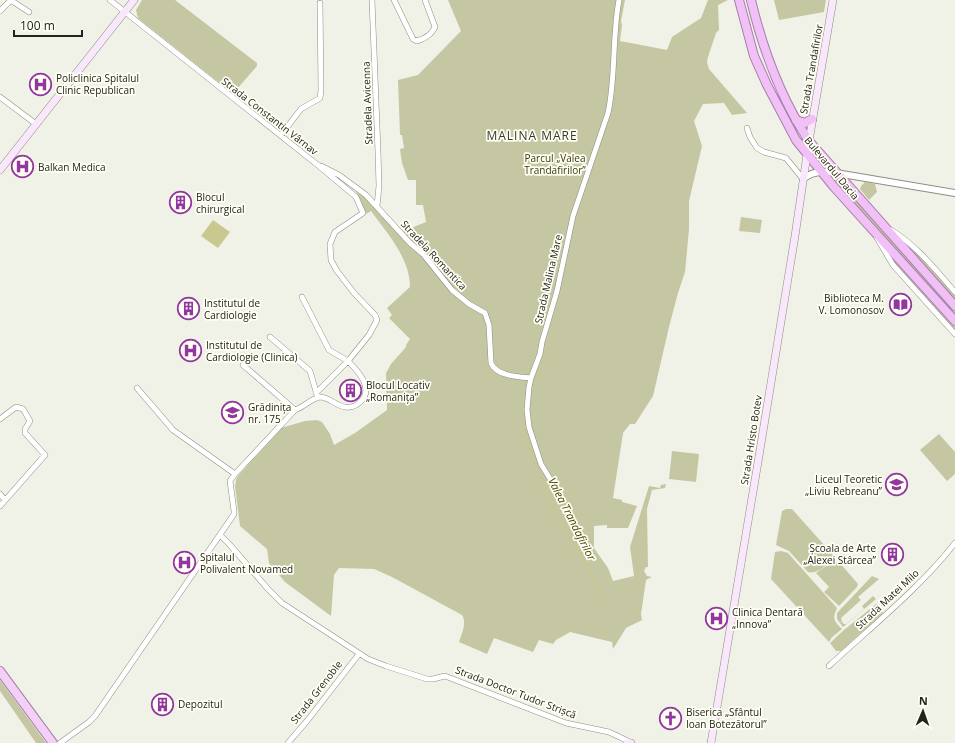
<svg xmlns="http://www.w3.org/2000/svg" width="955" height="743" font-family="'Open Sans',sans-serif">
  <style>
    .green { fill: #c5c6a2 }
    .water { fill: #c9c98f }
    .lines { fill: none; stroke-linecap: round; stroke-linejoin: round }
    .stream { stroke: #c9c98f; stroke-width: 1.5 }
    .minor-casing { stroke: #8d8d84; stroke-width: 6 }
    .tertiary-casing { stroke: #8d8d84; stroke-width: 8 }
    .secondary-casing { stroke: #8d8d84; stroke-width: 8 }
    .primary-casing { stroke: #a67fa9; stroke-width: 10 }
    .trunk-casing { stroke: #a67fa9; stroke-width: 10 }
    .minor { stroke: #fff; stroke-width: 5 }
    .tertiary { stroke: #fff; stroke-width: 6 }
    .secondary { stroke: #f9e8fc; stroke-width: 7 }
    .primary { stroke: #f4d0f8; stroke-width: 8 }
    .trunk { stroke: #f0c0f6; stroke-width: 8 }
    .labels { text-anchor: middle; stroke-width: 3.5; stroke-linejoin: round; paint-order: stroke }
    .street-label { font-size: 10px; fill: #23231f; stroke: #fffff4 }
    .poi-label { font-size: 10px; fill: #23231f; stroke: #fffff4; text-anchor: start }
    .park-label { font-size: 10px; fill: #39380a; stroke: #fffff4 }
    .water-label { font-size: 11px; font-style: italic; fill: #494700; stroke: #fffff4 }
    .quarter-label { font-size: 12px; letter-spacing: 1px; fill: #37372f; stroke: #fffff4 }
  </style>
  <rect width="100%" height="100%" fill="#f1f2e7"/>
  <path class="green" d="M142 0H175L257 63V66L236 90 231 92 138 18 136 10Z
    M448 0H625L621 21 622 25 620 41 667 50 672 37 701 18 708 0H728L718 5 719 30 716 33 708 57 707 62 709 69 747 113 732 115 724 103 703 104 694 121 702 146 689 201V229L685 272 678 293 669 327 653 396 635 424H630L623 433 613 498 622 500V502L637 506 628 528H607V525L594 526V548L608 568 613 581 634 576 630 547 649 486 660 488 661 485 666 484 665 488 652 490 647 509 648 567H646L644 571 647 576 652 577 646 580 641 614 642 620 626 628 613 649 612 642 570 632 556 640 553 644 539 640 533 652 494 638 487 654 459 642C462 633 467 623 462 615L392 577 374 569 339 568 334 575 331 616 285 582 269 563 267 549 240 526 235 486 236 480 238 476 281 428 305 421 317 420 322 422 330 434 334 445 355 433 387 410 386 373 391 364 406 347V345L410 339 389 318 392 315 387 308 410 287C410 258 387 233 371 211L366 214 356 192 367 199 399 233 426 222 423 205H416V180H408L402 163 400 149 404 148 402 135H400L398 80 418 75 461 31Z
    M774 0H826L824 12 779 20Z
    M833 175 955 311V315L831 177Z
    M865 182 875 184 877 192 869 200 860 189 861 186Z
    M741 217 762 220 760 233 739 231Z
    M901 239 916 252 955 295V301L901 240Z
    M885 248 955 326V331L895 264Z
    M939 434 955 452V474L947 481 920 450Z
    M672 451 699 454 696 482 669 479Z
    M786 509H792L834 556C829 563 818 575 808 572L789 551 776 545 782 511Z
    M781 551 788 553 837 608C832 619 834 621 842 629L831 638V639L829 642 771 579 775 552Z
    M832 562H839L858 584 857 587 839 606 824 592 829 587 816 573Z
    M872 576 879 579 858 597 861 600 841 618 842 620 841 621 844 624H846L864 609 862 606 873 596 876 599 843 627 837 619V613Z
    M876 604 883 613 841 651H836L830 643 844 630Z
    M0 680 46 743H36L0 691Z"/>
  <path class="water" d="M213 220 230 232 218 248 201 236Z"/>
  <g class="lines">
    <path class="stream" d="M530 395 536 373 551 343
      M525 397 524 426 526 439 548 495 605 599"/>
    <defs>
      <path id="minor" d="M372 0 378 152 379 186 377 206
        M394 0 413 39 417 41C424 39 432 34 435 27L425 0
        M0 11 9 2 12 1 29 12
        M0 97 36 124
        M747 128 750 137 757 148 764 152 786 158 803 179
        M281 135 301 109 320 98 321 90 320 3
        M321 166 339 175 366 195 410 243 423 254 452 290 469 304 485 313 489 325 491 363C496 376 519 377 531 378
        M891 230C917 246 935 269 955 292
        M877 238 893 265 955 334
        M302 297 329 350 348 361 316 393
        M270 337 310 371 317 395
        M243 365 295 410
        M137 388 173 430 235 474
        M0 419 16 407 23 409 30 421 25 429V433L45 455 0 506
        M560 492 555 487 541 464 529 427 527 410 529 387 531 378 540 354 542 342 557 291 573 216 608 113C616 76 612 37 619 0
        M0 494 5 500
        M220 535 230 545 268 589 282 603 368 659 386 666 427 679H433L445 676 566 723 609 732 630 742
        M829 666C871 627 920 588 955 543
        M60 743 89 722 95 716 230 520 234 514V511L230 481 235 474 295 410C304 407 312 398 320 397 329 397 336 406 345 407 351 408 356 406 360 402 375 389 358 371 348 361L369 335 377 320 375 315 354 293 337 271 331 260 330 244 335 232 363 213 356 197 319 166 110 0
        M288 743 307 721 359 654"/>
      <path id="tertiary" d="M803 179C811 172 820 171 830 172L955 193"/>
      <path id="secondary" d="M0 170 134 0
        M627 743H631
        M711 743 759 456 795 236 809 141 833 0"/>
      <path id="primary" d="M0 671 53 743"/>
      <path id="trunk" d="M739 0 754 56 767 85 796 140 834 187 955 321
        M751 0C763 50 780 97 809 141L955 306
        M796 120 805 123 812 119"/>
    </defs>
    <use href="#minor" class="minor-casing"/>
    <use href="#tertiary" class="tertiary-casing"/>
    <use href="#secondary" class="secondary-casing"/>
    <use href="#primary" class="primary-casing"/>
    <use href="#trunk" class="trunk-casing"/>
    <use href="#minor" class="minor"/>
    <use href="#tertiary" class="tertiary"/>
    <use href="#secondary" class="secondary"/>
    <use href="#primary" class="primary"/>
    <use href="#trunk" class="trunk"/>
  </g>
  <defs>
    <symbol id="hospital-ring" viewBox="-11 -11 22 22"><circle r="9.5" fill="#fffff4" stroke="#9236a0" stroke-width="1.5"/><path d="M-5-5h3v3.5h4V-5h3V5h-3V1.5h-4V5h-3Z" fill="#9236a0"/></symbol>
    <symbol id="building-ring" viewBox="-11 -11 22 22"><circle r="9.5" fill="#fffff4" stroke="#9236a0" stroke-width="1.5"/><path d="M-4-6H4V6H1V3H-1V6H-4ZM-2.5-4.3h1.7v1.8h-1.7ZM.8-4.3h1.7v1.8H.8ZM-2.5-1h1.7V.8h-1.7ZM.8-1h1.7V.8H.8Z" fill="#9236a0"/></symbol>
    <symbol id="library-ring" viewBox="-11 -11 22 22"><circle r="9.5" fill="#fffff4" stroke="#9236a0" stroke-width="1.5"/><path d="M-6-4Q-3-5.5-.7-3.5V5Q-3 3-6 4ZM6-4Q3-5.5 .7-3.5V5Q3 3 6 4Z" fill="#9236a0"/></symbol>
    <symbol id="school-ring" viewBox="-11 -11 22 22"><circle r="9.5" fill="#fffff4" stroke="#9236a0" stroke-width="1.5"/><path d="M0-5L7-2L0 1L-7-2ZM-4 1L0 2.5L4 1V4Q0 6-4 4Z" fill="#9236a0"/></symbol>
    <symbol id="church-ring" viewBox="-11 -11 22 22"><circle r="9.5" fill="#fffff4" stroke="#9236a0" stroke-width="1.5"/><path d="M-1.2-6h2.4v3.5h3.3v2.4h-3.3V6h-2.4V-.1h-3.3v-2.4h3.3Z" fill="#9236a0"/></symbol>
  </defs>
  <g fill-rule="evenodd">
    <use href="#hospital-ring" x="28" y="72" width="25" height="25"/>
    <use href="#hospital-ring" x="10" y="154" width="25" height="25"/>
    <use href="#building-ring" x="168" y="190" width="25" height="25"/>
    <use href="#library-ring" x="888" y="292" width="25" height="25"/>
    <use href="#building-ring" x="176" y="296" width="25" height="25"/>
    <use href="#hospital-ring" x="178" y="338" width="25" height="25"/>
    <use href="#building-ring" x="338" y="378" width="25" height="25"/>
    <use href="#school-ring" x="220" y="400" width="25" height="25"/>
    <use href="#school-ring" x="884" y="472" width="25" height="25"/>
    <use href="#building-ring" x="880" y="542" width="25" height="25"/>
    <use href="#hospital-ring" x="172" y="550" width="25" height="25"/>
    <use href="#hospital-ring" x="704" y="606" width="25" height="25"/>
    <use href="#building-ring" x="150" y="692" width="25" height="25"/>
    <use href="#church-ring" x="658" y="706" width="25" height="25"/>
  </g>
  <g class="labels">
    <g class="street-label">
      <text transform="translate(811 69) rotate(-80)" y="4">Strada Trandafirilor</text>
      <text transform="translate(367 103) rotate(-92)" y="4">Stradela Avicenna</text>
      <text transform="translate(270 116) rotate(38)" y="4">Strada Constantin Vârnav</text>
      <text transform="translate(832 168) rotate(50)" y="4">Bulevardul Dacia</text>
      <text transform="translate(434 255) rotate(47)" y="4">Stradela Romantica</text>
      <text transform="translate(548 279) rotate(-77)" y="4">Strada Malina Mare</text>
      <text transform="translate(751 440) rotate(-81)" y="4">Strada Hristo Botev</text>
      <text transform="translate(887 599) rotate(-43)" y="4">Strada Matei Milo</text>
      <text transform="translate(316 692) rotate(-52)" y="4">Strada Grenoble</text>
      <text transform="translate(516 692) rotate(21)" y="4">Strada Doctor Tudor Strișcă</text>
    </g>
    <g class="poi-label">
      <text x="56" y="82">Policlinica Spitalul<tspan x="56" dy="12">Clinic Republican</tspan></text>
      <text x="38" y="171">Balkan Medica</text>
      <text x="196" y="201">Blocul<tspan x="196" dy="12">chirurgical</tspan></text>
      <text x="884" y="302" text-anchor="end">Biblioteca M.<tspan x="884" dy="12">V. Lomonosov</tspan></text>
      <text x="204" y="307">Institutul de<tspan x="204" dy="12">Cardiologie</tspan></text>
      <text x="206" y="349">Institutul de<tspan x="206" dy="12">Cardiologie (Clinica)</tspan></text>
      <text x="366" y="389">Blocul Locativ<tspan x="366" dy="12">„Romanița”</tspan></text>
      <text x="248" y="411">Grădinița<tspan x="248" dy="12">nr. 175</tspan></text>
      <text x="882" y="483" text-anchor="end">Liceul Teoretic<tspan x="882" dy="12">„Liviu Rebreanu”</tspan></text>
      <text x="876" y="552" text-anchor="end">Școala de Arte<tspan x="876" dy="12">„Alexei Stârcea”</tspan></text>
      <text x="200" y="561">Spitalul<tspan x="200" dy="12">Polivalent Novamed</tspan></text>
      <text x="732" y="616">Clinica Dentară<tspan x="732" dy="12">„Innova”</tspan></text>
      <text x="178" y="708">Depozitul</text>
      <text x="686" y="716">Biserica „Sfântul<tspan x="686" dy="12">Ioan Botezătorul”</tspan></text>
    </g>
    <g class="park-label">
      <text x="555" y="162">Parcul „Valea<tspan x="555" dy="12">Trandafirilor”</tspan></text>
    </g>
    <g class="water-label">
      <text transform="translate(572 519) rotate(63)" y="4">Valea Trandafirilor</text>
    </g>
    <g class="quarter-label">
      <text x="532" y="140">MALINA MARE</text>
    </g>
  </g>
  <g transform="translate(923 711) rotate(2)" stroke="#fffff4" stroke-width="3" paint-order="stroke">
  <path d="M0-3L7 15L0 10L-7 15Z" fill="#23231f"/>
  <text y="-6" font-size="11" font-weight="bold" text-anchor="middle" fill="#23231f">N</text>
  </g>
  <path d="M14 30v6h68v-6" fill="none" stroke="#23231f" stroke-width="2"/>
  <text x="20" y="30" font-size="12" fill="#23231f" stroke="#fffff4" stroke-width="3" paint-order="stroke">100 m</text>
</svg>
